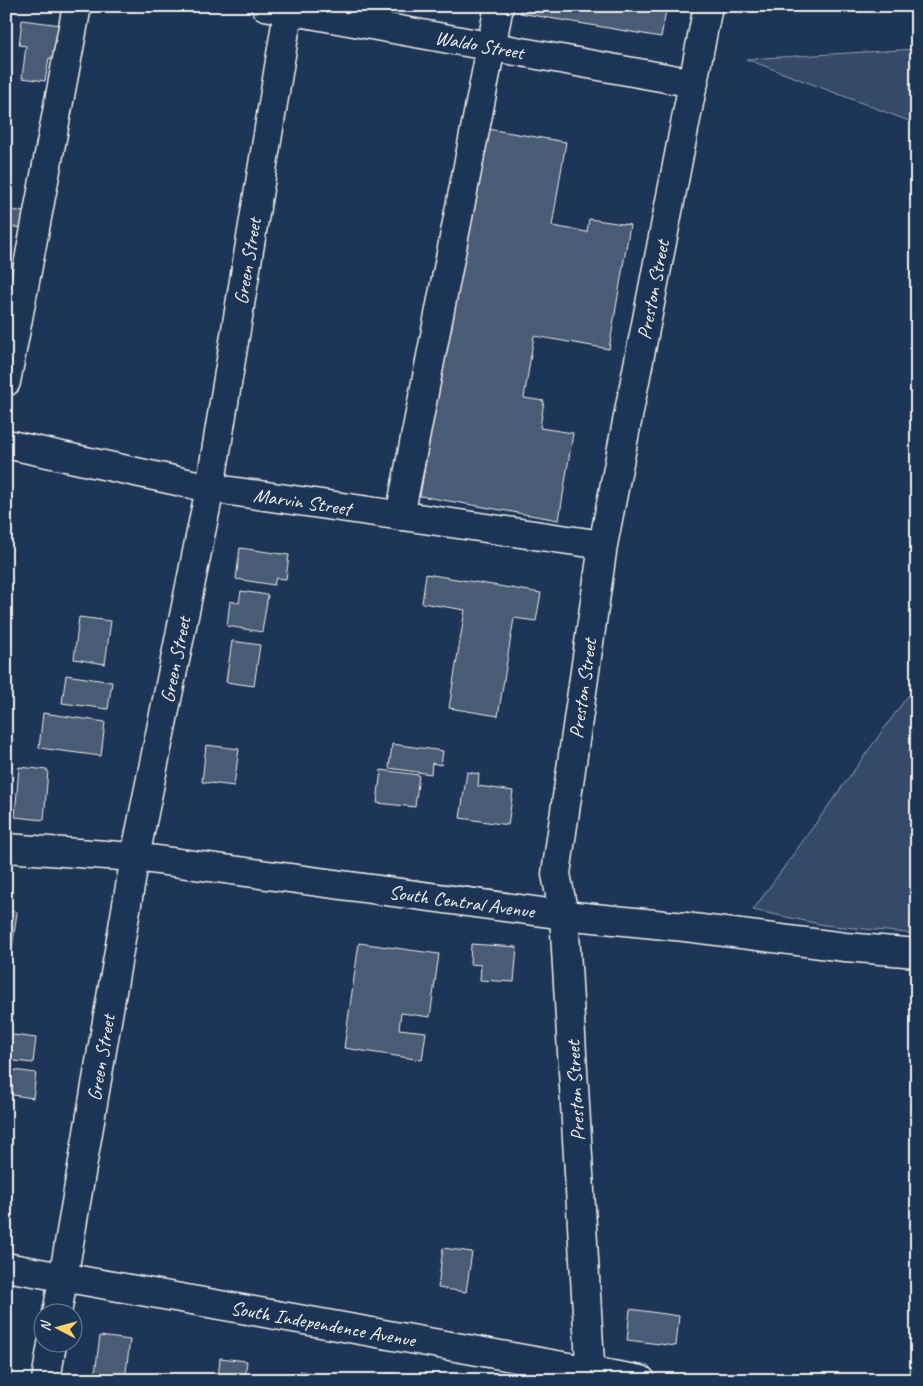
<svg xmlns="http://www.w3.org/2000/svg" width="923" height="1386" font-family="Caveat,sans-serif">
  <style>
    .green { fill: #354a67; stroke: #949ea8 }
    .building { fill: #485b74; stroke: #f4f1e8 }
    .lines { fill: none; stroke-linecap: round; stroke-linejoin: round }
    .minor-casing { stroke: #f4f1e8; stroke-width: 31 }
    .major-casing { stroke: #f4f1e8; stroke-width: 31 }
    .minor { stroke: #1d3557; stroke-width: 28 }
    .major { stroke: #1d3557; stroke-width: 28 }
    .labels { text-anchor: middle; stroke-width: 4; stroke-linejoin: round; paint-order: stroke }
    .street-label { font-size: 20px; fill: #f4f1e8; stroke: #1d3557 }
  </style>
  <rect width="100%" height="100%" fill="#1d3557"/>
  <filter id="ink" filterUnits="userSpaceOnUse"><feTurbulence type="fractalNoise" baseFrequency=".02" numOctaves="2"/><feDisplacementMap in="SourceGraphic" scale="10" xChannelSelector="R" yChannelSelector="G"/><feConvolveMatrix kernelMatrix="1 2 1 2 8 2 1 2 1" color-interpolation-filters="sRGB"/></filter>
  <g filter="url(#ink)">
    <path class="green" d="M917 49V124L746 59Z
      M917 691V934L824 925 753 910 907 697Z"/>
    <path class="building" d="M521 6H667L661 37 520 13Z
      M22 20 61 25 56 59 49 58 45 81 22 78 26 46 19 45Z
      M482 128 566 142 552 226 587 232 589 219 630 225 609 349 534 336 524 398 544 401 540 428 573 433 559 520 420 496Z
      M6 209 24 212 22 228 6 226Z
      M240 548 289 555 286 579 276 578 274 585 236 579Z
      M426 574 541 593 536 621 514 618 498 716 449 708 465 610 422 603Z
      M241 591 268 595 262 632 227 626 230 601 239 603Z
      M79 617 111 621 105 664 74 659Z
      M232 641 260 645 254 686 226 682Z
      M66 675 112 682 108 709 62 703Z
      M43 713 105 722 101 756 39 748Z
      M392 744 443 751 441 765 432 763 431 774 389 768Z
      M206 745 239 749 234 786 202 782Z
      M19 767 48 770 44 820 15 817Z
      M381 770 419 775 415 807 377 803Z
      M467 772 479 774 478 786 513 791 508 825 460 818Z
      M6 910 17 912 11 957H6Z
      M359 943 439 954 430 1017 401 1013 399 1029 426 1032 422 1060 344 1048Z
      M471 944 517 947 514 982 480 980 481 965 470 964Z
      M6 1034 36 1038 33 1063 6 1060Z
      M6 1069 36 1073 33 1098 6 1094Z
      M443 1248 472 1252 466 1292 438 1288Z
      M630 1309 679 1316 676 1346 627 1340Z
      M100 1336 130 1340 125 1380H94Z
      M220 1358 247 1361 245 1380H218Z
      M300 1371 324 1375 323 1380H299Z
      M387 1373 418 1378V1380H386Z"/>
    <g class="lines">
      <defs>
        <g id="minor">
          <path id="s1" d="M265 6 694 83"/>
          <path d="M6 382 77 6"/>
          <path id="s2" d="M6 444 210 488 603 545"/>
          <path d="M400 516 499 6"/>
          <path id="s3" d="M6 1267 641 1380"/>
          <path id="s4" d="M57 1314 135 857 210 488 289 6"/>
          <path d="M46 1380 52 1344"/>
          <path id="s5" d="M591 1380 564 915 556 874 603 545 708 6"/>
        </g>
        <g id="major">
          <path id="s6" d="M6 848 135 857 564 915 685 927 845 947 917 953"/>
        </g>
      </defs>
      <use href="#minor" class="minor-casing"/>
      <use href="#major" class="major-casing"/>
      <use href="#minor" class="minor"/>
      <use href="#major" class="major"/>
    </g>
  </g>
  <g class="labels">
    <g class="street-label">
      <text dy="7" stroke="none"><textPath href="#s1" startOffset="218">Waldo Street</textPath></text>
      <text dy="7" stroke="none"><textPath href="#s4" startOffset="1070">Green Street</textPath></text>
      <text dy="7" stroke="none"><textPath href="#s5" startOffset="1100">Preston Street</textPath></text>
      <text dy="7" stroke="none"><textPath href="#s2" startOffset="302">Marvin Street</textPath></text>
      <text dy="7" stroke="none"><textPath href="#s4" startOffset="665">Green Street</textPath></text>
      <text dy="7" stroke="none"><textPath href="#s5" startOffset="695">Preston Street</textPath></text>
      <text dy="7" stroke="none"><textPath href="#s6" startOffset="459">South Central Avenue</textPath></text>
      <text dy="7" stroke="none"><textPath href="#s4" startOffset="260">Green Street</textPath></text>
      <text transform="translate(575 1091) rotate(-93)" y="7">Preston Street</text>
      <text dy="7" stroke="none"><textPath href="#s3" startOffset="322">South Independence Avenue</textPath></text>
    </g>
  </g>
  <rect width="923" height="1386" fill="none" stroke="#1d3557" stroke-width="25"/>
  <rect x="12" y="12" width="898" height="1361" fill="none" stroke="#f4f1e8" stroke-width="2" filter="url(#ink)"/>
  <g transform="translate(58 1328) rotate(276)"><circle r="24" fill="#1d3557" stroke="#738091"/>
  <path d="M0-4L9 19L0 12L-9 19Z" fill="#ffd166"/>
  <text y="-8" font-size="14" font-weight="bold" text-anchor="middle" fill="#f4f1e8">N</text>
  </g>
</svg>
